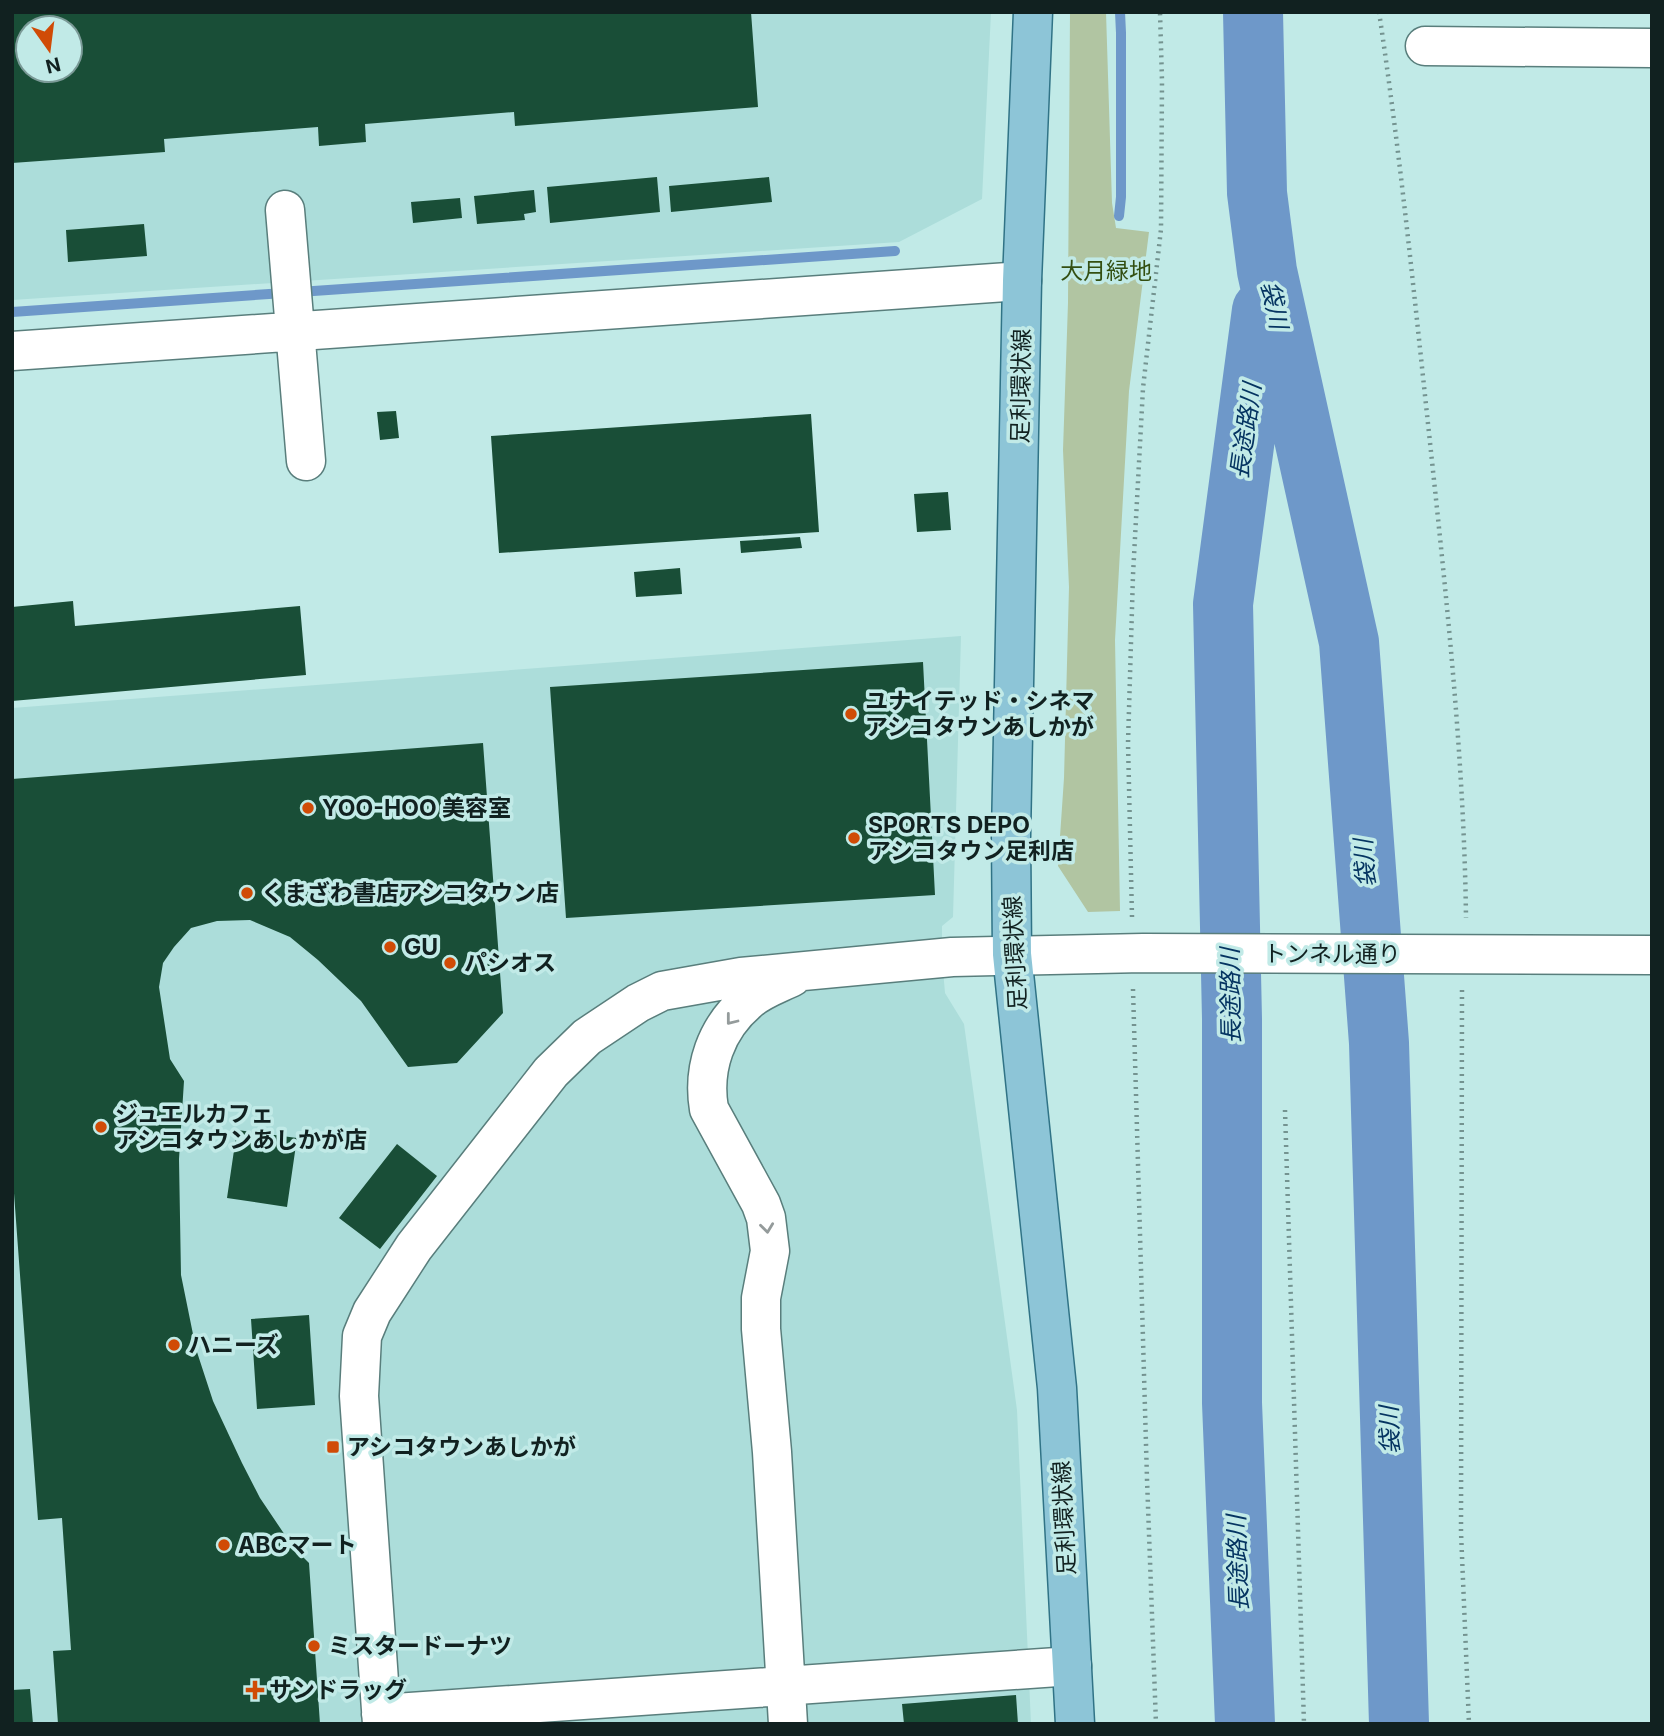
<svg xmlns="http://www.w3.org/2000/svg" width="1664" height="1736" font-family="Inter,'Noto Sans JP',sans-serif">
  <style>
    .built { fill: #acddda; fill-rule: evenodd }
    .green { fill: #b1c5a2 }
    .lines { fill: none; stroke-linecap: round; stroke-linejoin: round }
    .stream { stroke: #6e98c9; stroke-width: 10 }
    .river { stroke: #6e98c9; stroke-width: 60 }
    .building { fill: #194e37; fill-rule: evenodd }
    .minor-casing { stroke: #597e7c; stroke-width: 41 }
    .major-casing { stroke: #307386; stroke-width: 41 }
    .path { stroke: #749390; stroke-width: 4.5; stroke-dasharray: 2 5; stroke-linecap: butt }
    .minor { stroke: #fff; stroke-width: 38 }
    .major { stroke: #8dc5d7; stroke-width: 38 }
    .oneway { stroke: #949b9b }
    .poi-dot { fill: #d04b06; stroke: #c1eae7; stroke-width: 2.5 }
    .labels { text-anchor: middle; stroke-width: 7; stroke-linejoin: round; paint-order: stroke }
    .park-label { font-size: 23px; fill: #334f12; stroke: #c1eae7 }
    .street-label { font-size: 23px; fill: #112120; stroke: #c1eae7 }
    .poi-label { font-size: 23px; font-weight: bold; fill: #112120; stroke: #c1eae7; text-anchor: start }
    .water-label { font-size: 24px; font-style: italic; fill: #053461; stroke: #c1eae7 }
  </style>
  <rect width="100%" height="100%" fill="#c1eae7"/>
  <path class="built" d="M12 12H991L982 199 899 242 12 300ZM28 28H70V70H28Z
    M961 636 953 917 942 926V958L945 993 964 1024 1017 1410 1031 1724H12V708Z"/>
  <path class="green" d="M1070 12H1106L1112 203 1116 228 1149 232 1129 391 1115 640 1120 911 1088 912 1058 866 1064 778 1069 587 1063 450 1068 303Z"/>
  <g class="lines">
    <path class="stream" d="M1119 216 1121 197V33L1120 12
      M299 292 895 251
      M12 312 284 293"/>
    <path class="river" d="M1253 12 1257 193 1267 271 1349 642 1379 1043 1399 1724
      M1245 1724 1232 1403V1019L1223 604 1262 310"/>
  </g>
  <path class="building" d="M12 12H751L758 107 515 126 514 112 365 124 366 142 319 146 318 127 164 139 165 152 12 163ZM28 28H70V70H28Z
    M657 177 660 212 550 223 547 187Z
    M769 177 772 202 671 212 669 186Z
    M534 190 536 212 524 214 525 220 477 224 474 196Z
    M460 198 462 218 413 223 411 202Z
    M144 224 147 256 68 262 66 230Z
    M396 411 399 438 380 440 377 412Z
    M811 414 819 532 499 553 491 436Z
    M948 492 951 530 917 532 914 494Z
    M800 537 802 548 741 553 740 541Z
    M680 568 682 594 636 597 634 572Z
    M73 601 75 626 300 606 306 675 12 701V607Z
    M923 662 935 895 566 918 550 687Z
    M483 743 503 1013 457 1063 408 1067 361 1001 318 960 290 937 250 920 217 921 191 928 174 947 163 963 159 987 170 1059 184 1081 179 1159 181 1275 196 1349 213 1401 242 1463 260 1498 293 1547 309 1563 320 1724H58L53 1651 71 1650 62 1518 38 1520 12 1166V779Z
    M237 1130 297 1138 287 1207 227 1198Z
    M397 1144 437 1176 380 1249 339 1218Z
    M309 1315 315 1405 257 1409 251 1319Z
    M30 1689 33 1724H12V1690Z
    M1016 1695 1018 1724H904L902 1704Z"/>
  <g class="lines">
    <defs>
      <path id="minor" d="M1425 46 1652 48
        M285 210 306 461
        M12 351 1022 281
        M381 1714 1072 1666
        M382 1724 359 1396 362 1336 372 1312 414 1247 551 1072 587 1037 638 1003 662 991 741 977 952 957 1143 953 1652 955
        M788 1724 772 1452 761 1329V1298L770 1251 766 1218 761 1204 709 1109C702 1068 716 1028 748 1001 760 990 778 984 792 977"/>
      <path id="major" d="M1033 12 1022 281 1011 836 1012 954 1057 1388 1075 1724"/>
    </defs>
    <use href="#minor" class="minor-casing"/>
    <use href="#major" class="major-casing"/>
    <path class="path" d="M1379 12C1400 152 1414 293 1429 433 1446 594 1464 756 1466 918
      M1132 917 1128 743 1133 575 1143 388 1161 229 1162 81 1160 12
      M1133 989 1147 1479 1156 1724
      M1462 990 1461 1532 1469 1724
      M1285 1110 1304 1724"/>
    <use href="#minor" class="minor"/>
    <use href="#major" class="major"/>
  </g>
  <defs><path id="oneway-chevron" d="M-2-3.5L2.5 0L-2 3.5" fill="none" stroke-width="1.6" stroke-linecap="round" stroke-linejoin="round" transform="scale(1.75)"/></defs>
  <g class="oneway">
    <use href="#oneway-chevron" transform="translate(731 1020) rotate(128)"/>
    <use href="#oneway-chevron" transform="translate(767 1228) rotate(83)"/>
  </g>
  <g class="poi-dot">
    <circle cx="851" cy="714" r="7"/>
    <circle cx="308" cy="808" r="7"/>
    <circle cx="854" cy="838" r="7"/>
    <circle cx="247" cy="893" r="7"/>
    <circle cx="390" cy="947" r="7"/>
    <circle cx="450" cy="963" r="7"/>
    <circle cx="101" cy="1127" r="7"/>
    <circle cx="174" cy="1345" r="7"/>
    <rect x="326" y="1440" width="14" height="14" rx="3.5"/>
    <circle cx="224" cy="1545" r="7"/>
    <circle cx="314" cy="1646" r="7"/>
    <path d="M251.5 1679.5h7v7h7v7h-7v7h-7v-7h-7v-7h7z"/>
  </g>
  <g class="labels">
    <g class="park-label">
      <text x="1106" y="279">大月緑地</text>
    </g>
    <g class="street-label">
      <text transform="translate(1021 386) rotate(-89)" y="8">足利環状線</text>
      <text transform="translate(1015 953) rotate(-93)" y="8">足利環状線</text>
      <text x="1332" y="962">トンネル通り</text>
      <text transform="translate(1064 1518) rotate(-93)" y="8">足利環状線</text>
    </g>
    <g class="poi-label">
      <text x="865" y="709">ユナイテッド・シネマ<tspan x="865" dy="26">アシコタウンあしかが</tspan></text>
      <text x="322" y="816">YOO-HOO 美容室</text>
      <text x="868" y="833">SPORTS DEPO<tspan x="868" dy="26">アシコタウン足利店</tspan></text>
      <text x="261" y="901">くまざわ書店アシコタウン店</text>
      <text x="404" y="955">GU</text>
      <text x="464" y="971">パシオス</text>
      <text x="115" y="1122">ジュエルカフェ<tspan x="115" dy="26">アシコタウンあしかが店</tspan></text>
      <text x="188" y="1353">ハニーズ</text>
      <text x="347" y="1455">アシコタウンあしかが</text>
      <text x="238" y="1553">ABCマート</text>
      <text x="328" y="1654">ミスタードーナツ</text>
      <text x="269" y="1698">サンドラッグ</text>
    </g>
    <g class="water-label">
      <text transform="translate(1274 305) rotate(78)" y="8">袋川</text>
      <text transform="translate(1246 431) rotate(-82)" y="8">長途路川</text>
      <text transform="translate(1365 863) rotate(-94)" y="8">袋川</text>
      <text transform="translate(1231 996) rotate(-91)" y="8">長途路川</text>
      <text transform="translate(1390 1430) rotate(-92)" y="8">袋川</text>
      <text transform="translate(1238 1563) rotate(-92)" y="8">長途路川</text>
    </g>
  </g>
  <rect width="1664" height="1736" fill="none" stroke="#112120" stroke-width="28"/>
  <g transform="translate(49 49) rotate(166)"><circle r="33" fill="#c1eae7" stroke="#7b9a97" stroke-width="2"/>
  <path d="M0-5L12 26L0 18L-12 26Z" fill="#d04b06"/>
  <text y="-10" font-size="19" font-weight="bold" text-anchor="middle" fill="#112120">N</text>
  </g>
</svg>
